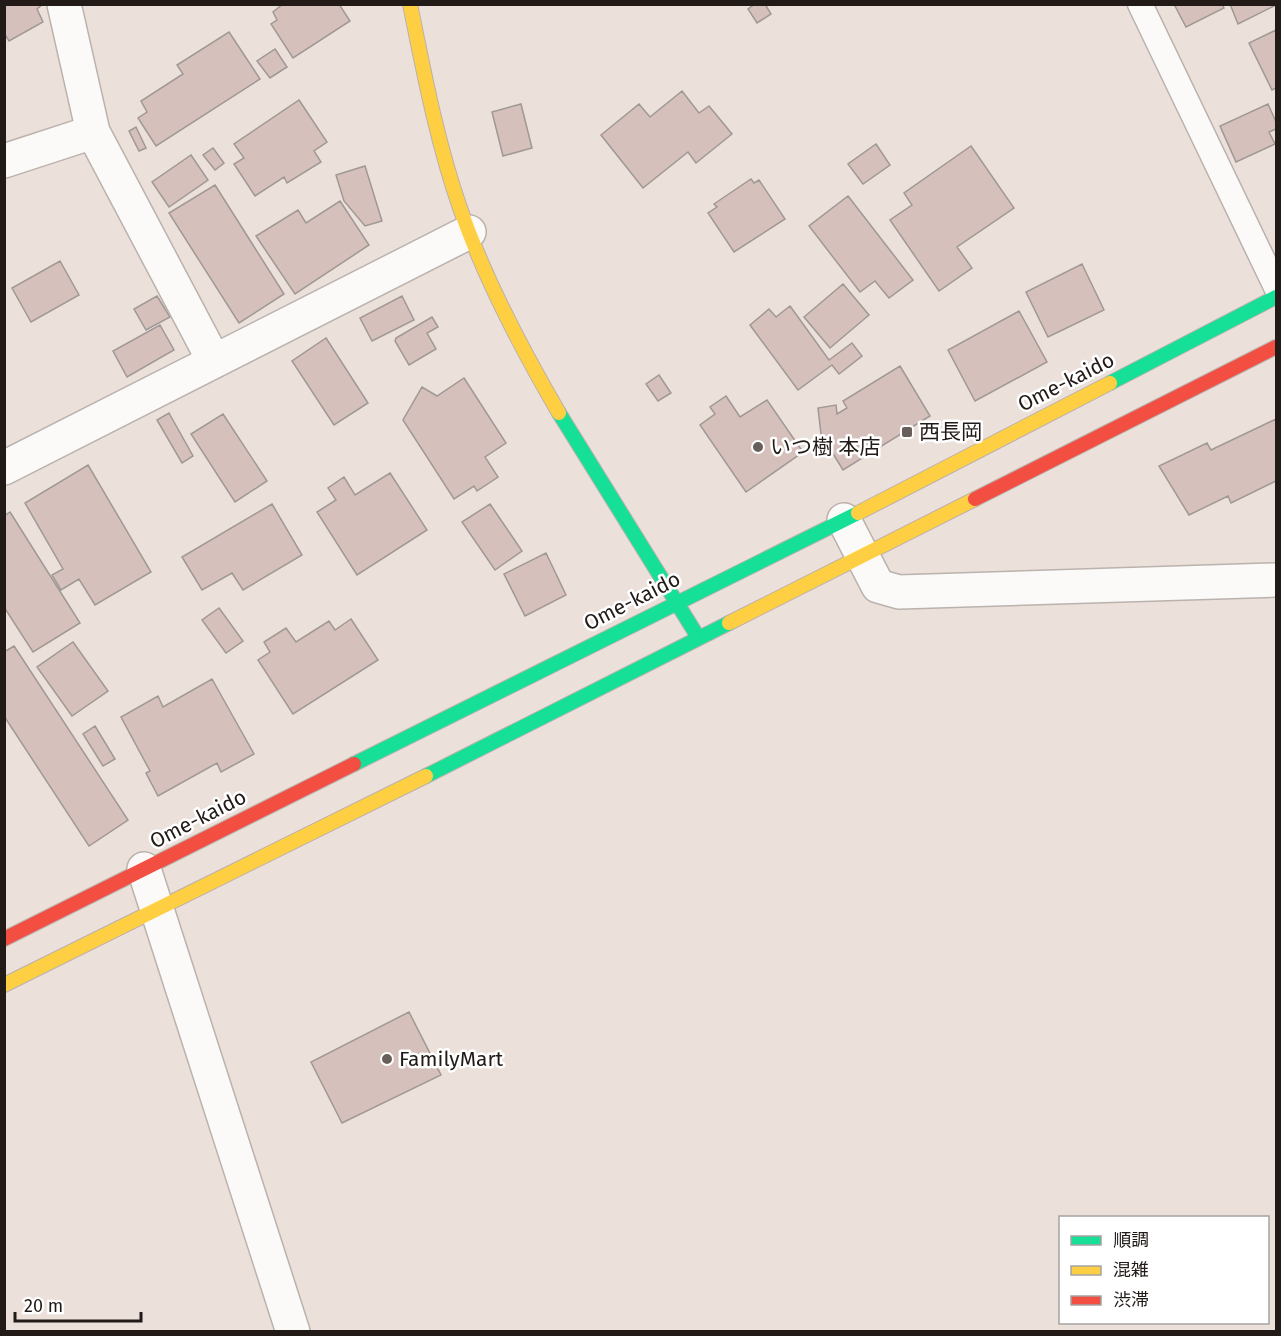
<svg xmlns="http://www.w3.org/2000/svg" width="1281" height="1336" font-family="'Fira Sans','Noto Sans JP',sans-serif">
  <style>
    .building { fill: #d5c0bb; stroke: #a09895; stroke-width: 1.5 }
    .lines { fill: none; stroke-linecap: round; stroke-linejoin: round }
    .lane-casing { stroke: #bab2ad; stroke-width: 27 }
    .street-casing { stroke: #bab2ad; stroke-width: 36 }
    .fast-casing { stroke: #bab2ad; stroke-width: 16 }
    .slow-casing { stroke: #bab2ad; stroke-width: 16 }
    .jam-casing { stroke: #bab2ad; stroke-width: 16 }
    .lane { stroke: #fcfaf9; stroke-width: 24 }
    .street { stroke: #fcfaf9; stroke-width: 33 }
    .fast { stroke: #16e098; stroke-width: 14 }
    .slow { stroke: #ffcf43; stroke-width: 14 }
    .jam { stroke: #f24e42; stroke-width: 14 }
    .poi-dot { fill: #685f5b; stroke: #fff; stroke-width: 2 }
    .labels { text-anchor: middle; stroke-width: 5; stroke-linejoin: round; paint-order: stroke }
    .street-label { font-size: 21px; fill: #211a17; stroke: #fff }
    .poi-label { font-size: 21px; fill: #211a17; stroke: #fff; text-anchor: start }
  </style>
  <rect width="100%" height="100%" fill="#ebe0da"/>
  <path class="building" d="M4 4H43L37 9 43 22 9 41 4 33Z
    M283 4H339L350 21 293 58 271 24 277 20 273 12Z
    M755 4H765L771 14 757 23 748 9Z
    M1174 4H1222L1224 8 1186 27Z
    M1230 4H1274V6L1238 24Z
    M1276 30V88L1272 90 1249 43Z
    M229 32 260 79 156 146 138 118 147 112 141 101 183 74 177 65Z
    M275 49 287 67 270 78 257 61Z
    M682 91 699 113 709 106 732 134 696 163 688 152 643 188 601 135 639 104 650 117Z
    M299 100 327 142 314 151 321 162 287 183 284 177 255 196 234 164 244 158 234 144Z
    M521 104 532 148 503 156 492 112Z
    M1268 104 1276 122V129L1269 132 1275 144 1236 162 1220 126Z
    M136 127 146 148 139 151 129 131Z
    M876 144 890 165 863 184 848 164Z
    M971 146 1014 208 957 247 972 268 939 291 890 220 912 205 904 193Z
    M213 148 224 163 215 170 203 155Z
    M191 155 208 180 169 207 152 182Z
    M365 166 382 221 365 226 344 201 336 175Z
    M751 179 754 183 759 180 785 219 734 252 708 213 717 207 714 204Z
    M215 185 284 294 239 323 169 213Z
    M848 196 913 280 889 298 875 281 860 292 809 226Z
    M340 201 369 245 295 294 256 236 298 210 306 223Z
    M60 261 79 295 31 322 12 288Z
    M1082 264 1104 310 1048 337 1026 292Z
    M843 284 869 315 830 348 804 317Z
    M157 296 170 317 146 330 134 309Z
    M402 296 414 320 372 341 360 318Z
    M790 306 829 360 852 343 862 356 839 374 832 365 798 390 750 325 769 309 776 317Z
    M1019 311 1047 362 975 401 948 350Z
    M432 317 438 327 427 333 436 349 409 365 395 341 396 338Z
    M160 325 174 350 127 377 113 351Z
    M326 338 368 403 334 425 292 361Z
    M900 366 930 416 843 470 821 434 818 408 836 405 837 414 847 408 843 401Z
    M659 375 671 393 658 401 646 384Z
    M464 378 506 443 485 457 498 477 477 491 474 486 454 499 403 420 422 387 437 396Z
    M726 396 740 417 767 400 803 452 746 492 700 425 715 414 710 407Z
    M169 413 193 456 182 463 157 420Z
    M223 414 267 481 235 502 191 434Z
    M1276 419V481L1231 503 1228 496 1189 515 1159 466 1207 443 1211 450Z
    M88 465 151 572 95 605 79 579 61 590 52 575 63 569 25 503Z
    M390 473 427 530 357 575 317 512 336 500 328 488 344 477 355 495Z
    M272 504 302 555 243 590 232 573 202 590 182 557Z
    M490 504 522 551 495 570 462 522Z
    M10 512 80 623 33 652 4 607V516Z
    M546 553 566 595 525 616 504 574Z
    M219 608 243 641 226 653 202 620Z
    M351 619 378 660 293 714 258 660 270 652 264 642 286 628 296 642 329 621 335 630Z
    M73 642 108 691 72 716 37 667Z
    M14 646 128 820 89 846 4 716V652Z
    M212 679 254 754 221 772 217 763 158 796 146 773 150 771 121 717 158 696 163 707Z
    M95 726 115 759 103 766 83 734Z
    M409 1012 441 1075 342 1123 311 1062Z"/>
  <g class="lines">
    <defs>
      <path id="lane" d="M1140 4 1276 287"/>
      <path id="street" d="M64 4 93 132 214 361
        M4 161 93 132
        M4 468 469 232
        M844 520 878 586 899 592 1276 580
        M144 869 293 1332"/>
      <path id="fast" d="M1110 383 1276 297
        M559 413 698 637
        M354 764 858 513
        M426 776 729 623"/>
      <path id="slow" d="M410 4C424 73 437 142 460 208 485 280 521 348 559 413
        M858 513 1110 383
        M729 623 975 499
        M4 985 426 776"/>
      <path id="jam" d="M975 499 1276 347
        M4 939 354 764"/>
    </defs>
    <use href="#lane" class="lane-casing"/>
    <use href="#street" class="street-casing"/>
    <use href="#fast" class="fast-casing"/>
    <use href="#slow" class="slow-casing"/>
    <use href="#jam" class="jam-casing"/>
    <use href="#lane" class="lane"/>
    <use href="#street" class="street"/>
    <use href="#fast" class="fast"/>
    <use href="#slow" class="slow"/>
    <use href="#jam" class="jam"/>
  </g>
  <g class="poi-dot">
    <rect x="901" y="426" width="12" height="12" rx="3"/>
    <circle cx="758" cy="447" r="6"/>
    <circle cx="387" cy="1059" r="6"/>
  </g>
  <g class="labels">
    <g class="street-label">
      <text transform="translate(1066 382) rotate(-27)" y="7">Ome-kaido</text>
      <text transform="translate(632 601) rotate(-27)" y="7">Ome-kaido</text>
      <text transform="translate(198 819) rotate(-27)" y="7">Ome-kaido</text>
    </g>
    <g class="poi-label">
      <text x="919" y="439">西長岡</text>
      <text x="770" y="454">いつ樹 本店</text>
      <text x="399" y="1066">FamilyMart</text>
    </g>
  </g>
  <rect width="1281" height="1336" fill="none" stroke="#211a17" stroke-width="12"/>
  <rect x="1059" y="1216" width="210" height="108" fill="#ffffff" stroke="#a6a3a2" stroke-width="1.5"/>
  <rect x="1071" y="1236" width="30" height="9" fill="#16e098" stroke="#a6a3a2" stroke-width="1.5"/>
  <text x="1113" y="1246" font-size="18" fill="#211a17">順調</text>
  <rect x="1071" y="1266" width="30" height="9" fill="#ffcf43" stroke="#a6a3a2" stroke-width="1.5"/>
  <text x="1113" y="1276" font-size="18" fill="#211a17">混雑</text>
  <rect x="1071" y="1296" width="30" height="9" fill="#f24e42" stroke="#a6a3a2" stroke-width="1.5"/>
  <text x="1113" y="1306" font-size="18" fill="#211a17">渋滞</text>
  <path d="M15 1312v9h126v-9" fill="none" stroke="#211a17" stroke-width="3"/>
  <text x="24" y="1312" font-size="18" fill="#211a17" stroke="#ffffff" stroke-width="4.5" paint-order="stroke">20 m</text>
</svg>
